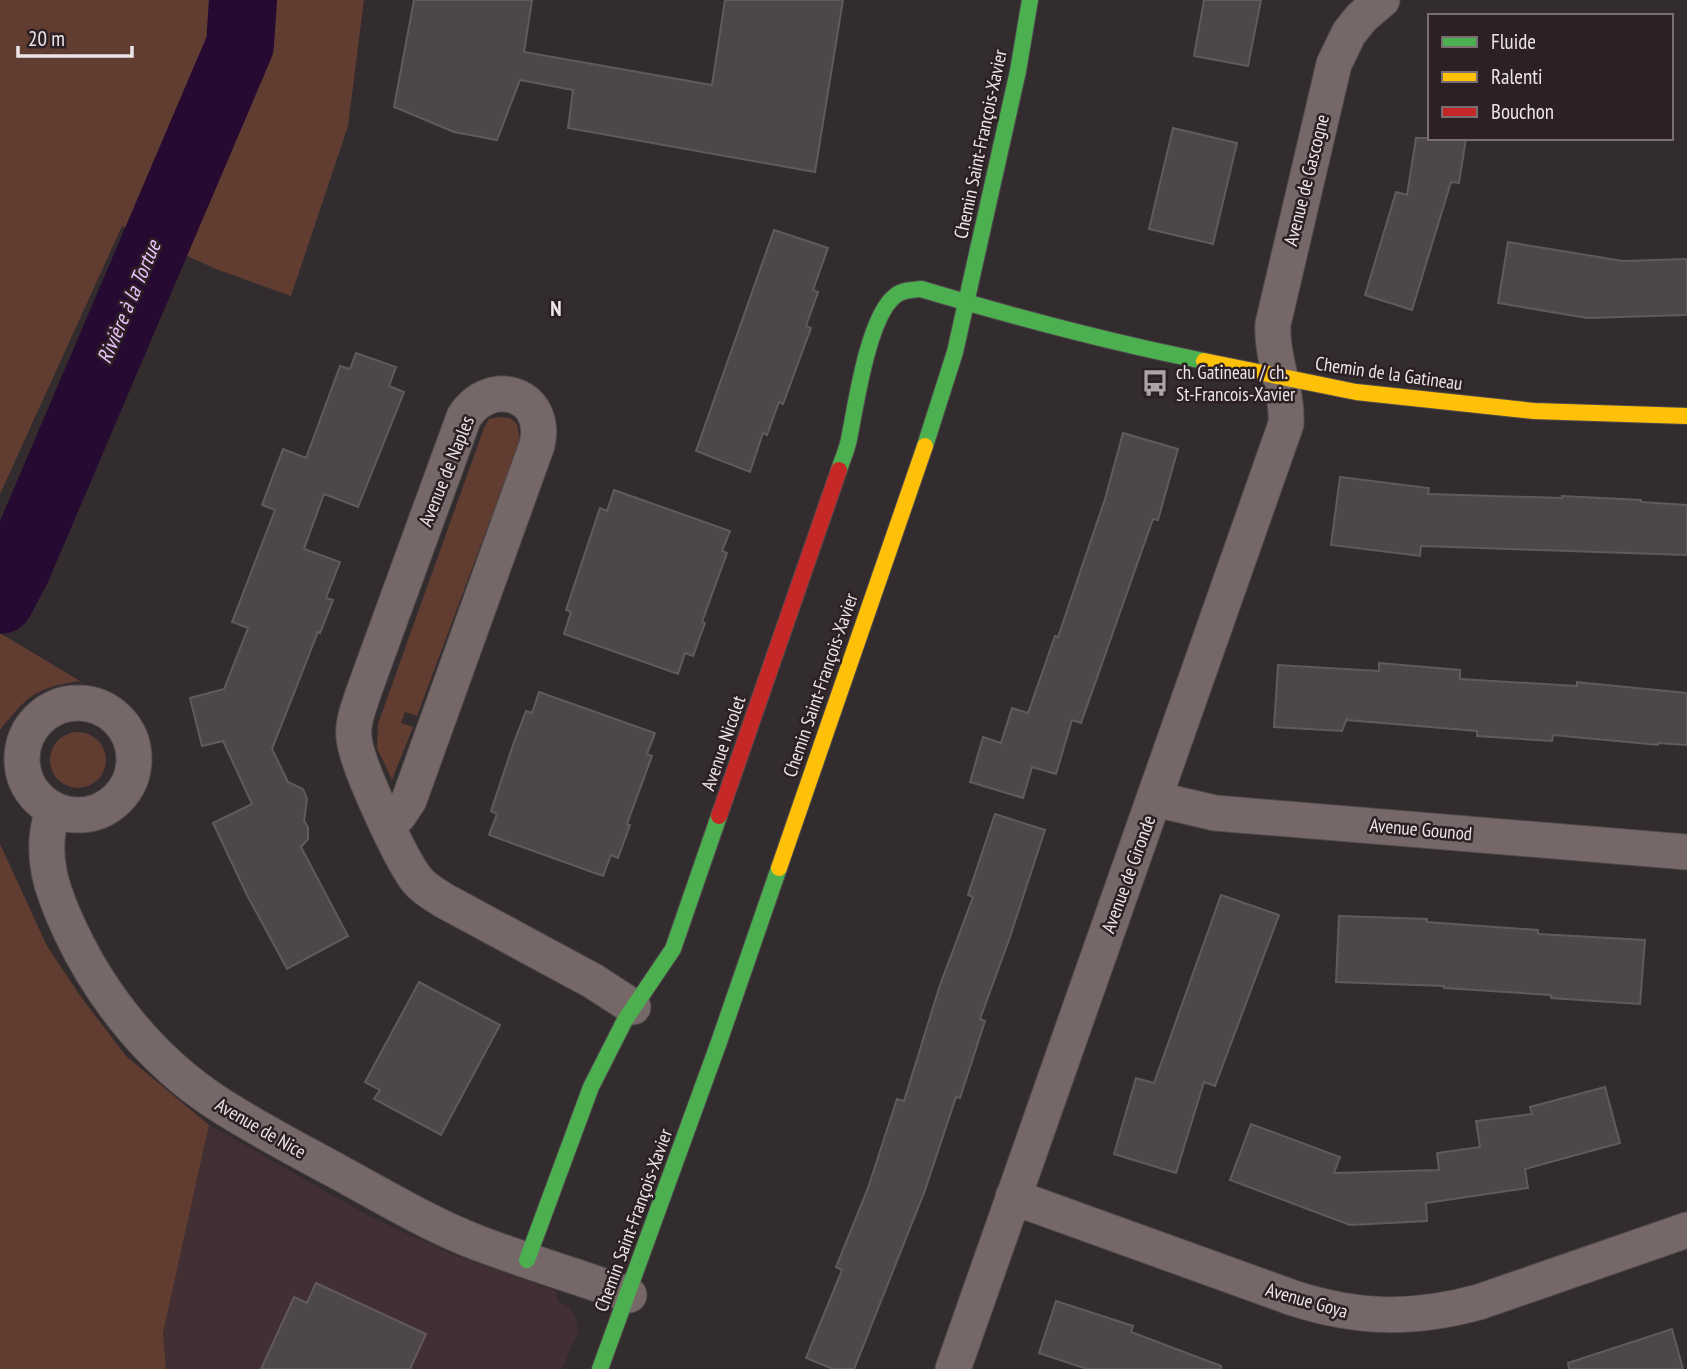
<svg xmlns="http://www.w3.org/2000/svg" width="1687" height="1369" font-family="'PT Sans Narrow',sans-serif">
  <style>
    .built { fill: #412f34 }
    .green { fill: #613d31 }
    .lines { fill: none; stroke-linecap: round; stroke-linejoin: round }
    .river { stroke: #260a31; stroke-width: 68 }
    .building { fill: #4d474a; stroke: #605a5d; stroke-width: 2 }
    .street-casing { stroke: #504a4c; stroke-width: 37 }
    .fast-casing { stroke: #504a4c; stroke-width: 18 }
    .slow-casing { stroke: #504a4c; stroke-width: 18 }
    .jam-casing { stroke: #504a4c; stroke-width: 18 }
    .street { stroke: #766868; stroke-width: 35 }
    .fast { stroke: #4caf50; stroke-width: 16 }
    .slow { stroke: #ffc107; stroke-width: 16 }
    .jam { stroke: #c62828; stroke-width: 16 }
    .labels { text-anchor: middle; stroke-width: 5; stroke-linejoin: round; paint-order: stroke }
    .street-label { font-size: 19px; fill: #ede4e7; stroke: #2c2024 }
    .poi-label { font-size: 19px; fill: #ede4e7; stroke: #2c2024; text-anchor: start }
    .water-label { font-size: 21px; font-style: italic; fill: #eac3fd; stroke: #2c2024 }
    .neighbourhood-label { font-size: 21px; font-weight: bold; fill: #ede4e7; stroke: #2c2024 }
  </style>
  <rect width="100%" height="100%" fill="#332c2e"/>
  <path class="built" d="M209 1125 369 1216 449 1253 556 1291 558 1302 569 1307 576 1319 578 1331 562 1369H166L163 1333Z"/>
  <path class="green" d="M0 0H364L348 126 291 296 216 269 122 226 0 494Z
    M499 417 510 418 517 424 520 440 417 716 405 712 401 723 413 727 392 780 377 748 378 724 484 428 489 419Z
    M0 633 80 681C35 688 28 695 0 730Z
    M50 760a28 28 0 1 1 56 0a28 28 0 1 1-56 0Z
    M0 844 47 946 81 997 126 1056 209 1125 163 1333 166 1369H0Z"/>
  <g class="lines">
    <path class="river" d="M0 600 17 568 240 45 243 0"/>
  </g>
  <path class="building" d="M414 0H532L524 52 712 85 725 0H843L815 172 568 128 573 90 520 80 497 140 454 132 394 107Z
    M1204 0H1261L1248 66 1194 56Z
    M1173 128 1237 143 1213 244 1149 229Z
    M1416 138H1466L1459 183 1451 182 1412 310 1365 295 1396 192 1407 195Z
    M774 230 828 248 813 290 818 292 806 326 811 328 783 404 779 402 767 435 763 433 750 472 696 451Z
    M1508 242 1623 261 1687 259V315L1587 318 1498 303Z
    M356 353 396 367 389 386 404 392 358 507 324 494 304 549 340 562 326 598 333 600 320 633 318 632 272 749 288 782 303 789 307 799 304 821 308 827V839L301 847 348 936 287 969 247 895 213 823 252 804 223 741 202 746 190 698 224 689 248 628 232 622 275 510 262 505 283 449 306 458 340 366 350 369Z
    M1123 433 1178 449 1158 520 1153 519 1081 723 1072 720 1056 774 1032 767 1023 798 970 782 983 737 1001 743 1012 708 1028 713 1055 636 1058 637 1105 499Z
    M1340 477 1429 488 1428 494 1562 498V496L1641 500V502L1687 505V555L1421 546 1420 556 1331 545Z
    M614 490 730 531 722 551 727 553 702 622 705 623 693 656 685 653 678 674 564 634 571 612 566 610 600 508 607 511Z
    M1379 663 1460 670V679L1577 686V682L1687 693V745L1658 743V745L1553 735 1552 741 1477 736V731L1347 720V718L1342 731 1274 727 1278 665 1379 671Z
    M539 692 655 733 647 754 652 756 627 824 630 825 618 858 611 855 603 876 489 835 497 814 491 811 514 742 526 711 532 713Z
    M995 814 1045 830 1009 940 980 1019 985 1021 960 1098 956 1097 924 1193 854 1369H833L806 1358 842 1270 836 1267 868 1188 897 1099 904 1101 940 985 973 897 968 895Z
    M1221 895 1279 915 1215 1086 1204 1082 1176 1173 1114 1154 1136 1078 1154 1083Z
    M1339 916 1427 919V922L1538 930V934L1645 940 1640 1004 1551 998V995L1444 988V986L1336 982Z
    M419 982 500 1025 441 1135 374 1099 380 1090 365 1082Z
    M1605 1087 1620 1143 1525 1169 1528 1188 1426 1203 1427 1221 1350 1225 1230 1180 1251 1124 1340 1157 1334 1173 1439 1170 1437 1153 1480 1147 1476 1121 1532 1114 1530 1107Z
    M316 1283 426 1334 410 1369H261L294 1297 307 1303Z
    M1056 1301 1133 1326 1131 1332 1221 1366V1369H1087L1039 1353Z
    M1672 1329 1683 1369H1569L1568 1363Z"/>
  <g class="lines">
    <defs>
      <path id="street" d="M22 759a56 56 0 1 1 112 0a56 56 0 1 1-112 0Z
        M1156 797 1172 803 1215 813 1687 852
        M53 811C38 854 52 892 71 932 103 1000 154 1062 217 1103 257 1129 300 1151 342 1174 386 1198 431 1225 478 1243 528 1262 579 1277 629 1295
        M388 825 399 815 409 800 537 445C549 394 491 375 464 417L364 691C359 707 352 722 354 738 356 763 401 860 417 880 424 889 434 894 443 900L593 981 633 1007
        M1013 1197 1293 1298C1358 1319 1413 1320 1479 1302L1687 1230
        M953 1369 1286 424C1288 390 1271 358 1273 324L1334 64 1349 33 1362 17 1382 0"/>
      <path id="fast" d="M925 446 955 352 1018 71 1030 0
        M839 470C842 460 847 450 849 439 856 405 868 317 895 296 902 290 912 290 921 289 1015 317 1108 342 1204 361
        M527 1260 591 1087 625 1020 673 949 719 816
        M600 1369 719 1042 779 868"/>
      <path id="slow" d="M1204 361 1356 392 1534 411 1687 416
        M779 868 925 446"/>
      <path id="jam" d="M719 816 839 470"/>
    </defs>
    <use href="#street" class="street-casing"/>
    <use href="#fast" class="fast-casing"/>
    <use href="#slow" class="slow-casing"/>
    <use href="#jam" class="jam-casing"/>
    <use href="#street" class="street"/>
    <use href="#fast" class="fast"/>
    <use href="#slow" class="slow"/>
    <use href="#jam" class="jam"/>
  </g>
  <defs>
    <symbol id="bus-bare" viewBox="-9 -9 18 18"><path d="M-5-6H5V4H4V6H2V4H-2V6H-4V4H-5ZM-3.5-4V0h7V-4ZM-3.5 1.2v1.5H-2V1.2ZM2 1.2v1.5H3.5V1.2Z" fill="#aca4a6" stroke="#2c2024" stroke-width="2.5" paint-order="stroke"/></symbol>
  </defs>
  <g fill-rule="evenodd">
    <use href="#bus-bare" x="1136" y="364" width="38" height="38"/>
  </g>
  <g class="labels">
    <g class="street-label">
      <text transform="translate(980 144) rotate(-78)" y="7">Chemin Saint-François-Xavier</text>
      <text transform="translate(1306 180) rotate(-76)" y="7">Avenue de Gascogne</text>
      <text transform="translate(1389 373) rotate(8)" y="7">Chemin de la Gatineau</text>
      <text transform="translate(446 471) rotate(-68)" y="7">Avenue de Naples</text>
      <text transform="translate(820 685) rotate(-71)" y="7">Chemin Saint-François-Xavier</text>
      <text transform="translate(723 743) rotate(-71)" y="7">Avenue Nicolet</text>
      <text transform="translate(1421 829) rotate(5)" y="7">Avenue Gounod</text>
      <text transform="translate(1128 874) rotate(-70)" y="7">Avenue de Gironde</text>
      <text transform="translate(261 1128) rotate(30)" y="7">Avenue de Nice</text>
      <text transform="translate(633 1220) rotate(-70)" y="7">Chemin Saint-François-Xavier</text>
      <text transform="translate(1307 1300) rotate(16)" y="7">Avenue Goya</text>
    </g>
    <g class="poi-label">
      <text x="1176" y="379">ch. Gatineau / ch.<tspan x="1176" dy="22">St-Francois-Xavier</tspan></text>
    </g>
    <g class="water-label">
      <text transform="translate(129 302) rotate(-67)" y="7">Rivière à la Tortue</text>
    </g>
    <g class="neighbourhood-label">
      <text x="556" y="316">N</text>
    </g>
  </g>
  <rect x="1428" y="14" width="245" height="126" fill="#2c2024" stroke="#796e72" stroke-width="2"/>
  <rect x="1442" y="37" width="35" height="10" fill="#4caf50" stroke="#796e72" stroke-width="2"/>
  <text x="1491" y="49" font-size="21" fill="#ede4e7">Fluide</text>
  <rect x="1442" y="72" width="35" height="10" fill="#ffc107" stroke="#796e72" stroke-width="2"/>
  <text x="1491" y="84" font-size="21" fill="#ede4e7">Ralenti</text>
  <rect x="1442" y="107" width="35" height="10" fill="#c62828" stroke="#796e72" stroke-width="2"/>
  <text x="1491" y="119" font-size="21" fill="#ede4e7">Bouchon</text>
  <path d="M18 46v10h114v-10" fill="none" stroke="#ede4e7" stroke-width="3.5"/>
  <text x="28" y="46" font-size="21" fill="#ede4e7" stroke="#2c2024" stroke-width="5" paint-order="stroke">20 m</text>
</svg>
